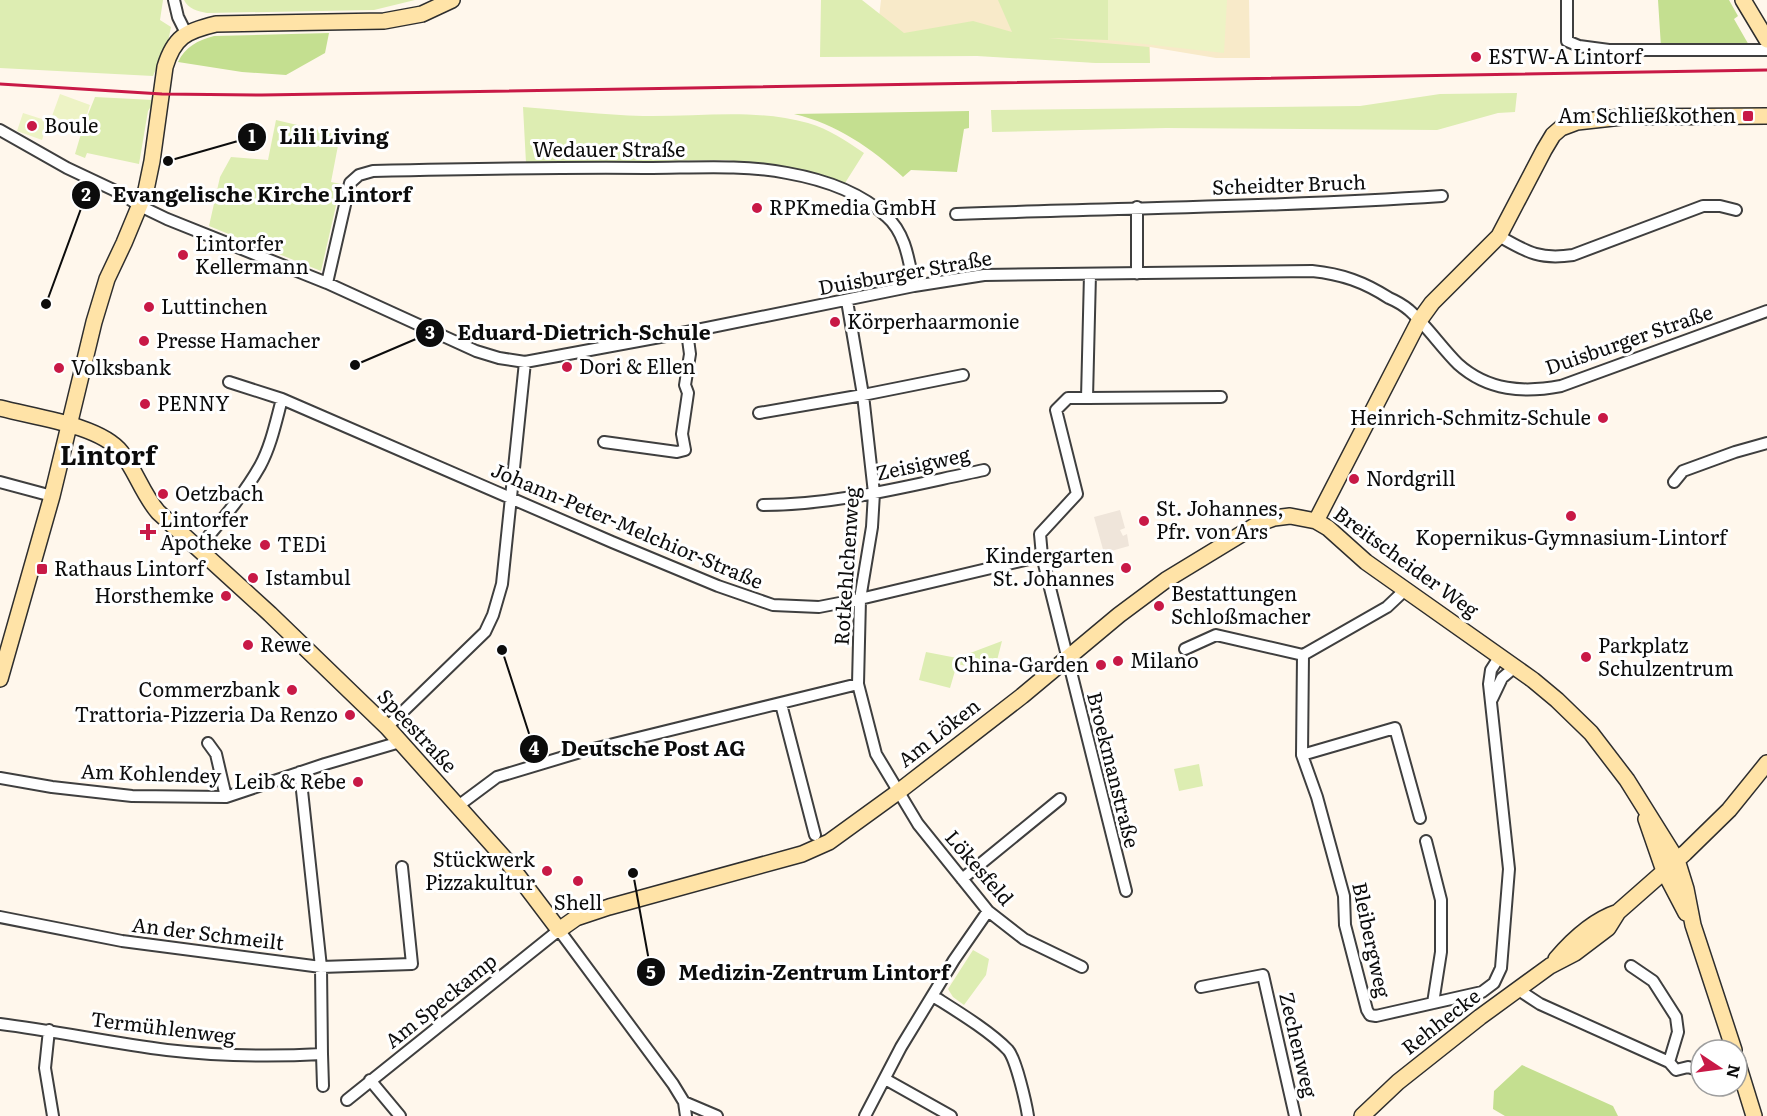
<svg xmlns="http://www.w3.org/2000/svg" width="1767" height="1116" font-family="Literata,serif">
  <style>
    .farmland { fill: #f8eac9 }
    .green { fill: #ddedb2 }
    .forest { fill: #c4df90 }
    .pitch { fill: #edf3c5 }
    .plaza { fill: #efe5da }
    .lines { fill: none; stroke-linecap: round; stroke-linejoin: round }
    .street-casing { stroke: #3f3f3f; stroke-width: 14 }
    .secondary-casing { stroke: #2e2e2e; stroke-width: 18 }
    .street { stroke: #fff; stroke-width: 10 }
    .secondary { stroke: #ffe3a7; stroke-width: 15 }
    .rail { stroke: #c81946; stroke-width: 3 }
    .poi-dot { fill: #c81946; stroke: #fff; stroke-width: 2 }
    .labels { text-anchor: middle; stroke-width: 6; stroke-linejoin: round; paint-order: stroke }
    .poi-label { font-size: 20px; fill: #0c0c0c; stroke: #fff; text-anchor: start }
    .street-label { font-size: 20px; fill: #0c0c0c; stroke: #fff }
    .district-label { font-size: 26px; font-weight: bold; fill: #0c0c0c; stroke: #fff }
    .leader { fill: none; stroke: #0c0c0c; stroke-width: 2 }
    .callout-dot { fill: #0c0c0c; stroke: #fff; stroke-width: 2 }
    .mark-label { font-size: 18px; text-anchor: middle; font-weight: bold; fill: #fff }
    .callout-label { font-size: 21px; text-anchor: middle; font-weight: bold; fill: #0c0c0c; stroke: #fff; stroke-width: 6; stroke-linejoin: round; paint-order: stroke }
  </style>
  <rect width="100%" height="100%" fill="#fff7ec"/>
  <path class="farmland" d="M881 0H1249L1250 58H1216L1150 47V63H1096L877 35Z"/>
  <path class="green" d="M0 0H163L160 20 171 27 168 42 153 76 0 68Z
    M184 0H415L374 10 207 13C198 11 188 9 184 0Z
    M821 0H862L904 33 973 21 1012 32 998 0H1108V40L1048 38 1149 47 1150 63H1096L977 56 820 57Z
    M1517 93 1515 112 1498 113 1437 130 1166 128 992 132 991 110 1360 106 1440 94Z
    M95 97 153 100 152 105 148 111 139 164 87 153 85 158 75 154 83 127Z
    M523 107C563 110 603 115 643 116 698 117 754 108 808 123 829 129 846 141 864 153L845 183 783 166 725 160 526 163Z
    M276 120 340 135 331 182 341 184 321 271 209 226 220 177 231 157 268 160Z
    M1002 641 994 672 957 664 950 688 919 680 926 652 957 658Z
    M1199 764 1203 786 1179 791 1174 769Z
    M973 950 989 959 986 975 964 1005 953 997 948 989Z"/>
  <path class="forest" d="M1658 0H1729L1738 16 1734 19 1750 47H1661Z
    M329 33 325 53 286 75 242 72 178 62C185 47 198 40 214 36Z
    M969 111V128L964 129 957 172 911 170 903 177C871 148 837 124 794 114Z
    M1522 1065 1613 1106 1618 1116H1505L1493 1109 1494 1091Z"/>
  <path class="pitch" d="M1108 0H1227L1224 53 1108 40Z
    M60 94 90 105 83 127 52 116Z
    M23 113 48 121 42 140 17 131Z"/>
  <path class="plaza" d="M1120 510 1125 528 1120 530 1123 536 1127 534 1129 546 1104 553 1094 517Z"/>
  <g class="lines">
    <defs>
      <path id="street" d="M174 0 178 17 186 33
        M1567 0V41L1579 46 1609 50H1767
        M0 130 67 168 120 193 140 206 167 219 327 283 476 351 499 358 525 362 687 332 914 286 984 275 1312 271C1342 274 1364 282 1389 298 1396 301 1403 305 1409 310 1427 326 1441 347 1458 364 1488 391 1524 393 1561 386L1767 311
        M1137 207V274
        M956 214C1118 208 1280 207 1442 196
        M1499 236C1527 252 1539 260 1573 255L1703 206H1720L1736 210
        M1090 274 1087 398H1068L1056 410 1077 494 1040 534 1042 556 1126 891
        M327 283 350 183 359 175 373 171C464 169 555 167 646 168 693 168 741 164 787 173 821 179 860 192 886 216 906 233 909 262 914 286
        M847 301 863 395 874 493 872 527 860 599 858 684 876 754 918 824 988 911 1024 939 1082 967
        M229 382 282 399 612 542 718 586 773 605 819 607 860 599 1042 556
        M1087 398 1221 397
        M759 413 863 395 963 375
        M604 442 677 452 685 450 682 434 688 393 685 385 690 354 687 332
        M0 482 52 496
        M1674 482 1683 471 1735 452 1767 443
        M763 505C837 505 911 485 984 470
        M198 549C220 522 243 496 260 466 271 446 276 421 282 399
        M1405 590 1387 607 1303 655 1302 755 1317 797 1344 896 1345 925 1367 1010 1370 1015 1376 1016 1482 992 1494 983 1501 968 1509 869 1489 684 1491 670 1500 656
        M1185 649 1216 635 1303 655
        M1492 699 1502 678 1515 667
        M781 704 815 835
        M387 727 485 632 493 615 502 584 525 362
        M208 743 216 754 226 797
        M1302 755 1395 728 1420 818
        M300 772 321 967 322 1054
        M0 778 52 787 132 796 226 797 325 764 400 742
        M458 806 497 777 577 753 858 684
        M1426 841 1441 900V952L1433 1003
        M962 879 1060 799
        M0 917 122 941 321 967 412 964 402 867
        M1631 966 1653 981 1676 1017 1678 1032 1669 1062
        M1201 987 1263 975 1295 1116
        M1517 989 1540 1004 1669 1062 1676 1070 1688 1067 1701 1071
        M933 996C955 1010 990 1031 1008 1050 1016 1059 1026 1103 1028 1116
        M0 1024C56 1031 111 1043 167 1050 219 1056 270 1057 322 1054L323 1086
        M49 1030 45 1068 53 1116
        M885 1079 951 1116
        M370 1080 400 1116
        M347 1100 559 930 673 1084 684 1102 686 1116
        M684 1102 717 1116
        M865 1116 901 1047 954 960 988 911"/>
      <path id="secondary" d="M1743 0 1767 40
        M0 408C33 417 100 425 121 452 136 471 142 493 158 512L270 614 387 727 506 860 559 930 576 918 609 907 802 854 829 842 898 792 1022 696 1119 615 1166 580 1258 524 1274 518 1290 516 1316 521 1328 528 1366 562 1533 680 1557 700 1591 733 1627 780 1677 860 1686 889 1693 925 1734 1050
        M1316 521 1419 321 1432 303 1499 236 1544 150 1553 135 1561 128 1577 122 1622 117 1767 116
        M0 679 52 496 94 322 107 279 124 243 146 190 152 161 165 67C174 37 186 31 216 24L384 21 422 14 452 0
        M1646 819 1664 871 1686 913
        M1556 959C1573 939 1594 920 1618 912
        M1737 1061 1754 1116
        M1362 1116 1398 1082 1480 1017 1550 966 1575 953 1608 928 1618 912 1685 853 1729 810 1767 763"/>
    </defs>
    <use href="#street" class="street-casing"/>
    <use href="#secondary" class="secondary-casing"/>
    <use href="#street" class="street"/>
    <use href="#secondary" class="secondary"/>
    <path class="rail" d="M0 84 162 94 262 95 1767 70"/>
  </g>
  <g class="poi-dot">
    <circle cx="1476" cy="57" r="6"/>
    <rect x="1742" y="110" width="12" height="12" rx="3"/>
    <circle cx="32" cy="126" r="6"/>
    <circle cx="757" cy="208" r="6"/>
    <circle cx="183" cy="255" r="6"/>
    <circle cx="149" cy="307" r="6"/>
    <circle cx="835" cy="322" r="6"/>
    <circle cx="144" cy="341" r="6"/>
    <circle cx="567" cy="367" r="6"/>
    <circle cx="59" cy="368" r="6"/>
    <circle cx="145" cy="404" r="6"/>
    <circle cx="1603" cy="418" r="6"/>
    <circle cx="1354" cy="479" r="6"/>
    <circle cx="163" cy="494" r="6"/>
    <circle cx="1571" cy="516" r="6"/>
    <circle cx="1144" cy="521" r="6"/>
    <path d="M145 523h6v6h6v6h-6v6h-6v-6h-6v-6h6z"/>
    <circle cx="265" cy="545" r="6"/>
    <circle cx="1126" cy="568" r="6"/>
    <rect x="36" y="563" width="12" height="12" rx="3"/>
    <circle cx="253" cy="578" r="6"/>
    <circle cx="226" cy="596" r="6"/>
    <circle cx="1159" cy="606" r="6"/>
    <circle cx="248" cy="645" r="6"/>
    <circle cx="1586" cy="657" r="6"/>
    <circle cx="1118" cy="661" r="6"/>
    <circle cx="1101" cy="665" r="6"/>
    <circle cx="292" cy="690" r="6"/>
    <circle cx="350" cy="715" r="6"/>
    <circle cx="358" cy="782" r="6"/>
    <circle cx="547" cy="871" r="6"/>
    <circle cx="578" cy="881" r="6"/>
  </g>
  <g class="labels">
    <g class="poi-label">
      <text x="1488" y="64">ESTW-A Lintorf</text>
      <text x="1736" y="123" text-anchor="end">Am Schließkothen</text>
      <text x="44" y="133">Boule</text>
      <text x="769" y="215">RPKmedia GmbH</text>
      <text x="195" y="251">Lintorfer<tspan x="195" dy="23">Kellermann</tspan></text>
      <text x="161" y="314">Luttinchen</text>
      <text x="847" y="329">Körperhaarmonie</text>
      <text x="156" y="348">Presse Hamacher</text>
      <text x="579" y="374">Dori &amp; Ellen</text>
      <text x="71" y="375">Volksbank</text>
      <text x="157" y="411">PENNY</text>
      <text x="1591" y="425" text-anchor="end">Heinrich-Schmitz-Schule</text>
      <text x="1366" y="486">Nordgrill</text>
      <text x="175" y="501">Oetzbach</text>
      <text x="1156" y="516">St. Johannes,<tspan x="1156" dy="23">Pfr. von Ars</tspan></text>
      <text x="160" y="527">Lintorfer<tspan x="160" dy="23">Apotheke</tspan></text>
      <text x="1571" y="545" text-anchor="middle">Kopernikus-Gymnasium-Lintorf</text>
      <text x="277" y="552">TEDi</text>
      <text x="1114" y="563" text-anchor="end">Kindergarten<tspan x="1114" dy="23">St. Johannes</tspan></text>
      <text x="54" y="576">Rathaus Lintorf</text>
      <text x="265" y="585">Istambul</text>
      <text x="1171" y="601">Bestattungen<tspan x="1171" dy="23">Schloßmacher</tspan></text>
      <text x="214" y="603" text-anchor="end">Horsthemke</text>
      <text x="260" y="652">Rewe</text>
      <text x="1598" y="653">Parkplatz<tspan x="1598" dy="23">Schulzentrum</tspan></text>
      <text x="1130" y="668">Milano</text>
      <text x="1089" y="672" text-anchor="end">China-Garden</text>
      <text x="280" y="697" text-anchor="end">Commerzbank</text>
      <text x="338" y="722" text-anchor="end">Trattoria-Pizzeria Da Renzo</text>
      <text x="346" y="789" text-anchor="end">Leib &amp; Rebe</text>
      <text x="535" y="867" text-anchor="end">Stückwerk<tspan x="535" dy="23">Pizzakultur</tspan></text>
      <text x="578" y="910" text-anchor="middle">Shell</text>
    </g>
    <g class="street-label">
      <text x="609" y="157">Wedauer Straße</text>
      <text transform="translate(1289 185) rotate(-2)" y="7">Scheidter Bruch</text>
      <text transform="translate(905 273) rotate(-10)" y="7">Duisburger Straße</text>
      <text transform="translate(1629 340) rotate(-19)" y="7">Duisburger Straße</text>
      <text transform="translate(923 464) rotate(-12)" y="7">Zeisigweg</text>
      <text transform="translate(627 526) rotate(23)" y="7">Johann-Peter-Melchior-Straße</text>
      <text transform="translate(1406 562) rotate(36)" y="7">Breitscheider Weg</text>
      <text transform="translate(847 566) rotate(-86)" y="7">Rotkehlchenweg</text>
      <text transform="translate(417 731) rotate(47)" y="7">Speestraße</text>
      <text transform="translate(939 733) rotate(-38)" y="7">Am Löken</text>
      <text transform="translate(1113 770) rotate(76)" y="7">Broekmanstraße</text>
      <text transform="translate(151 774) rotate(2)" y="7">Am Kohlendey</text>
      <text transform="translate(979 868) rotate(49)" y="7">Lökesfeld</text>
      <text transform="translate(208 934) rotate(7)" y="7">An der Schmeilt</text>
      <text transform="translate(1371 940) rotate(78)" y="7">Bleibergweg</text>
      <text transform="translate(441 1001) rotate(-39)" y="7">Am Speckamp</text>
      <text transform="translate(1441 1022) rotate(-38)" y="7">Rehhecke</text>
      <text transform="translate(163 1028) rotate(7)" y="7">Termühlenweg</text>
      <text transform="translate(1298 1045) rotate(77)" y="7">Zechenweg</text>
    </g>
    <g class="district-label">
      <text x="108" y="465">Lintorf</text>
    </g>
  </g>
  <path class="leader" d="M168 161L252 137M46 304L86 195M355 365L430 333M502 650L534 749M633 873L651 972"/>
  <g class="callout-dot">
    <circle cx="168" cy="161" r="6"/>
    <circle cx="46" cy="304" r="6"/>
    <circle cx="355" cy="365" r="6"/>
    <circle cx="502" cy="650" r="6"/>
    <circle cx="633" cy="873" r="6"/>
    <circle cx="252" cy="137" r="15"/>
    <circle cx="86" cy="195" r="15"/>
    <circle cx="430" cy="333" r="15"/>
    <circle cx="534" cy="749" r="15"/>
    <circle cx="651" cy="972" r="15"/>
  </g>
  <g class="mark-label">
    <text x="252" y="143">1</text>
    <text x="86" y="201">2</text>
    <text x="430" y="339">3</text>
    <text x="534" y="755">4</text>
    <text x="651" y="979">5</text>
  </g>
  <g class="callout-label">
    <text x="334" y="144">Lili Living</text>
    <text x="262" y="202">Evangelische Kirche Lintorf</text>
    <text x="584" y="340">Eduard-Dietrich-Schule</text>
    <text x="653" y="756">Deutsche Post AG</text>
    <text x="814" y="980">Medizin-Zentrum Lintorf</text>
  </g>
  <g transform="translate(1719 1068) rotate(103)"><circle r="28" fill="#ffffff" stroke="#9e9e9e" stroke-width="1.5"/>
  <path d="M0-4.5L10 22L0 15L-10 22Z" fill="#c81946"/>
  <text y="-9" font-size="16" font-weight="bold" text-anchor="middle" fill="#0c0c0c">N</text>
  </g>
</svg>
